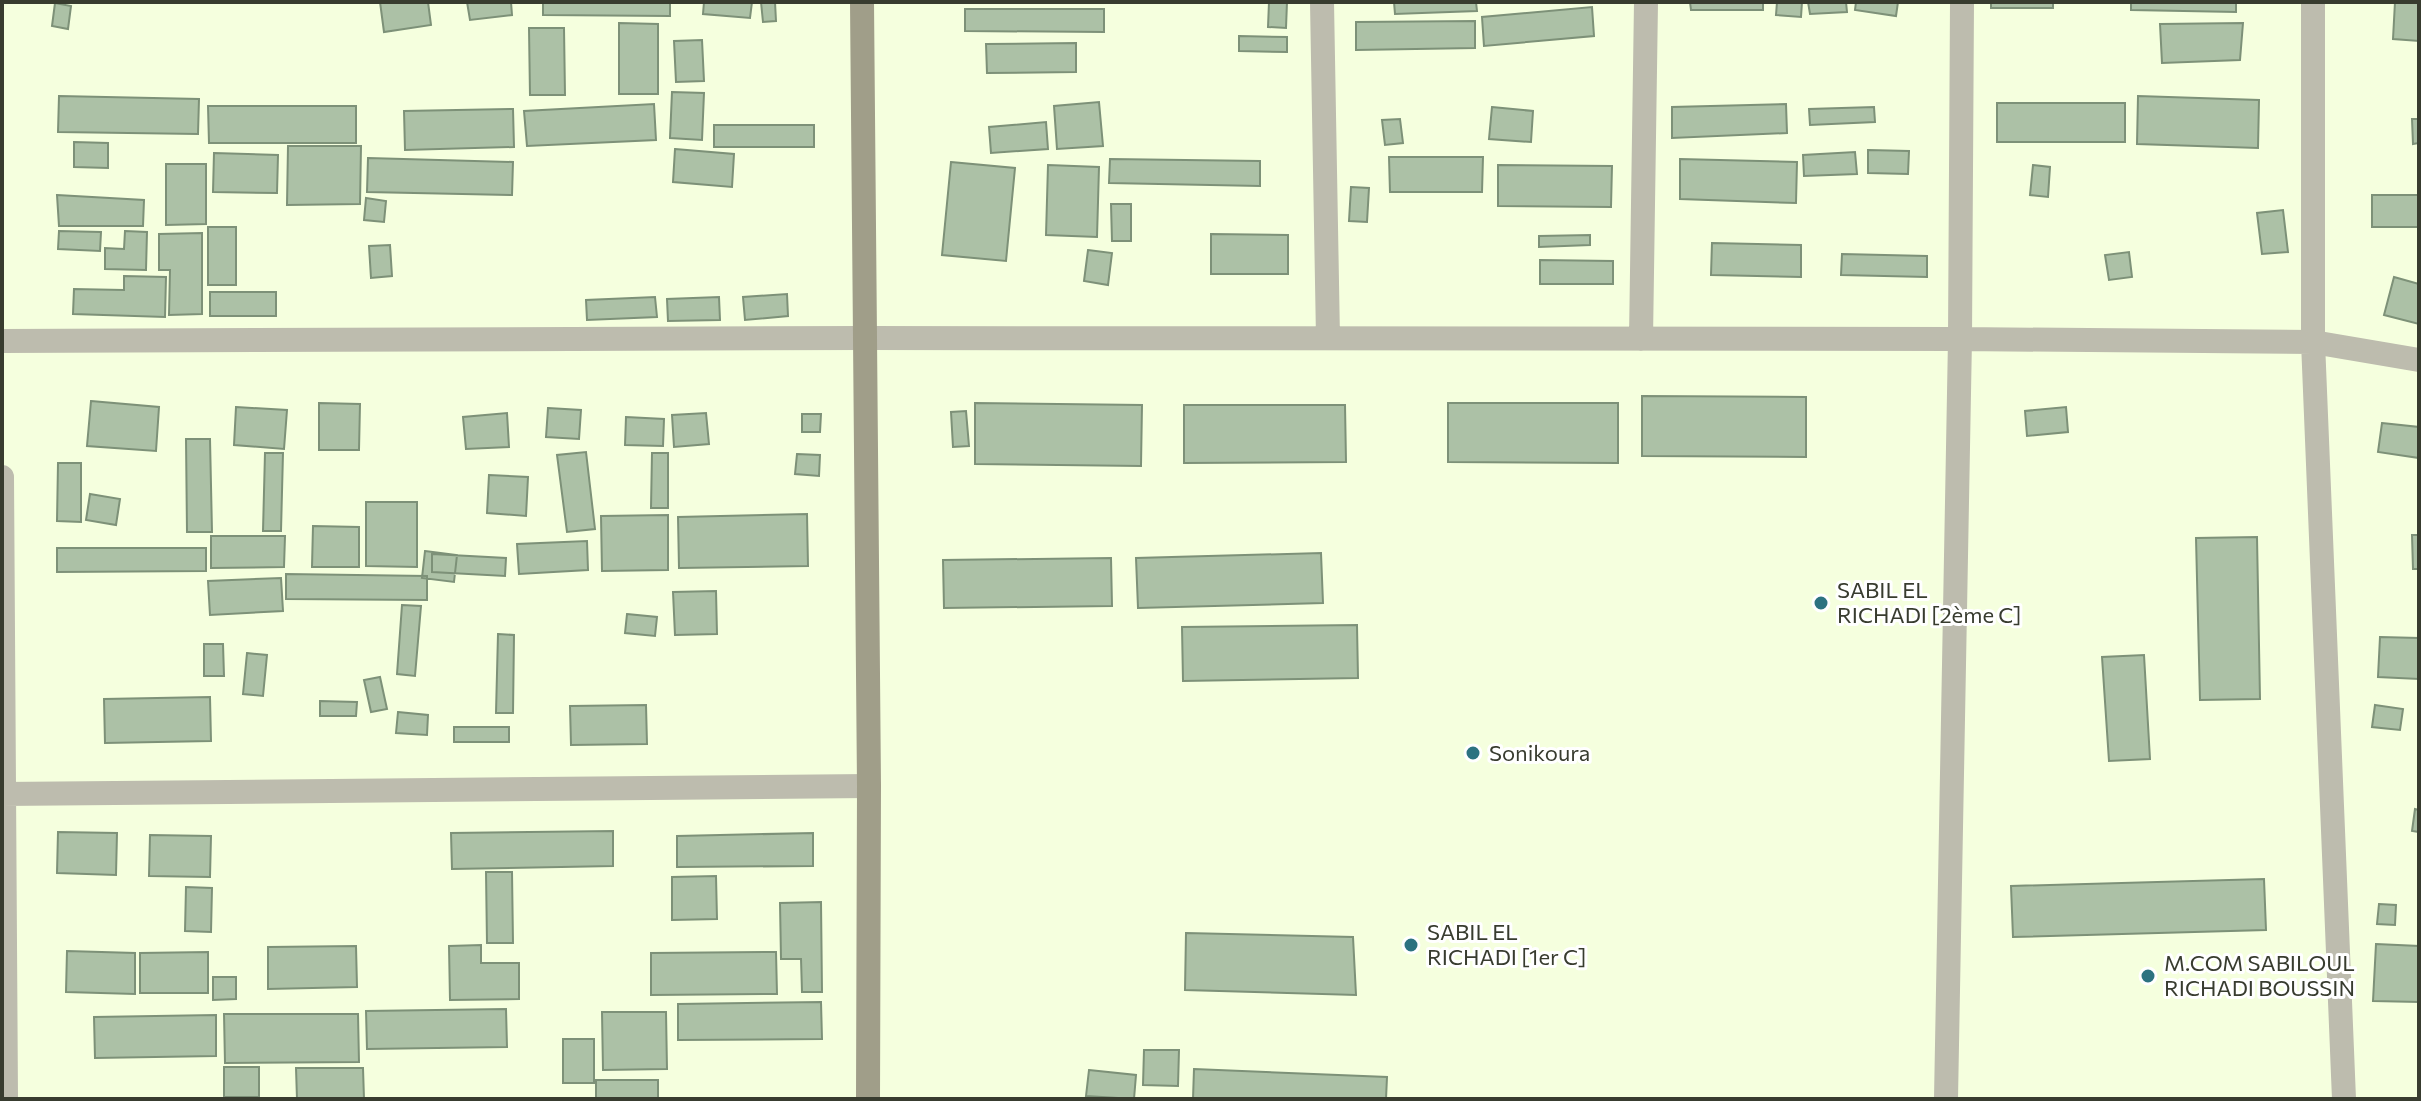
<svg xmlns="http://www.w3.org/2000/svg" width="2421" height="1101" font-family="Commissioner,sans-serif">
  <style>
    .building { fill: #acc1a6; stroke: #7d9178; stroke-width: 2 }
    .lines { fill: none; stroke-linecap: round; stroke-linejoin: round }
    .street { stroke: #bdbcae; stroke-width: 24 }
    .secondary { stroke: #a09e89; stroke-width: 24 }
    .poi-dot { fill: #2c7280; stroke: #fff; stroke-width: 3 }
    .labels { text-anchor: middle; stroke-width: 6; stroke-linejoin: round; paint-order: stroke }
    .poi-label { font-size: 22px; fill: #383c2f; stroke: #fff; text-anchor: start }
  </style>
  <rect width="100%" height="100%" fill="#f5ffde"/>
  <path class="building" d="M380 2H428L431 25 384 32Z
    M467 2H511L512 15 470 20Z
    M543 2H670V16L543 15Z
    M704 2H752L750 18 703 14Z
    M761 2H775L776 21 763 22Z
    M1269 2H1287L1286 28 1268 27Z
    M1394 2H1476L1477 11 1395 14Z
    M1690 2H1763V10H1691Z
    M1777 2H1802L1801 17 1776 15Z
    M1808 2H1846L1847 12 1810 14Z
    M1856 2H1898L1896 16 1855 10Z
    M1991 2H2053V8H1991Z
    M2131 2H2236V12L2131 10Z
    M2395 2H2419V41L2393 39Z
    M55 3 71 6 68 29 52 26Z
    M1592 7 1594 36 1484 46 1482 17Z
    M965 9H1104V32L965 31Z
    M1475 21V48L1356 50V22Z
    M619 23 658 24V94H619Z
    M2243 23 2240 60 2162 63 2160 24Z
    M529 28H564L565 95H530Z
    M1239 36 1287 37V52L1239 51Z
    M702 40 704 81 676 82 674 41Z
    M1076 43V72L987 73 986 44Z
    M672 92 704 93 702 140 670 138Z
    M59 96 199 99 198 134 58 132Z
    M2138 96 2259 100 2258 148 2137 144Z
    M1099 102 1103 146 1057 149 1054 106Z
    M1997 103H2125V142H1997Z
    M654 104 656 140 527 146 524 111Z
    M1786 104 1787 133 1672 138V107Z
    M208 106H356V143H209Z
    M1492 107 1533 111 1531 142 1489 139Z
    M1874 107 1875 122 1810 125 1809 109Z
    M513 109 514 147 405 150 404 111Z
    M1400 119 1403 143 1385 145 1382 120Z
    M2412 119H2419V143L2413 144Z
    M1046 122 1048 149 991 153 989 127Z
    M714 125H814V147H714Z
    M74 142 108 143V168L74 167Z
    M288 146H361L360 204 287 205Z
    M675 149 734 154 732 187 673 182Z
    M1868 150 1909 151 1908 174 1868 173Z
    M1855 152 1857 174 1804 176 1803 155Z
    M214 153 278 155 277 193 213 192Z
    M1389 157H1483L1482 192H1390Z
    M368 158 513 162 512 195 367 192Z
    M1110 159 1260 161V186L1109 183Z
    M1680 159 1797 162 1796 203 1680 199Z
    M951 162 1015 168 1006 261 942 255Z
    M166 164H206V224L166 225Z
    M1048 165 1099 167 1097 237 1046 235Z
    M1498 165 1612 166 1611 207 1498 206Z
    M2033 165 2050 167 2048 197 2030 195Z
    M1351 187 1369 188 1367 222 1349 221Z
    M57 195 144 200 143 226H59Z
    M2372 195H2419V227H2372Z
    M366 198 386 201 384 222 364 220Z
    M1111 204H1131V241H1112Z
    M2283 210 2288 252 2262 254 2257 213Z
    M208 227H236V285H208Z
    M59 231 101 232 100 251 58 249Z
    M125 231 147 232 146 270 105 269V248L124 249Z
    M202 233V314L169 315 170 270H159V234Z
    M1211 234 1288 235V274H1211Z
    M1590 235V245L1539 247V236Z
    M1712 243 1801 245V277L1711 275Z
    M390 245 392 276 371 278 369 246Z
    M1088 250 1112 253 1108 285 1084 281Z
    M2129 252 2132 277 2109 280 2105 255Z
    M1842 254 1927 256V277L1841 275Z
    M1540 260 1613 261V284H1540Z
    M124 276 166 277 165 317 73 314 74 289 124 290Z
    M2394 277 2419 284V324L2384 315Z
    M210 292H276V316H210Z
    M787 294 788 316 745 320 743 297Z
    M655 297 657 317 587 320 586 300Z
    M719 297 720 320 668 321 667 299Z
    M1642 396 1806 397V457L1642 456Z
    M91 401 159 407 156 451 87 446Z
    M319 403 360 404 359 450H319Z
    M975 403 1142 405 1141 466 975 464Z
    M1448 403H1618V463L1448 462Z
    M1184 405H1345L1346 462 1184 463Z
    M236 407 287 410 284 449 234 445Z
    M2066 407 2068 432 2027 436 2025 411Z
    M548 408 581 410 579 439 546 437Z
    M966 411 969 446 953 447 951 412Z
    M507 413 509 447 466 449 463 417Z
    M706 413 709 444 674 447 672 415Z
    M802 414H821L820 432H802Z
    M626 417 664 419 663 446 625 445Z
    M2382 423 2419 427V458L2378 452Z
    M186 439H210L212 532H187Z
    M586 452 595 529 567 532 557 455Z
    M265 453H283L281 531H263Z
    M652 453H668V508H651Z
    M797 454 820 455 819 476 795 474Z
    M58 463H81V522L57 521Z
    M489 475 528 477 526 516 487 513Z
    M90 494 120 499 116 525 86 520Z
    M366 502H417V567L366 566Z
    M807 514 808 566 679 568 678 517Z
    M668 515V570L602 571 601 516Z
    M313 526 359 527V567H312Z
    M2412 535H2419V569H2413Z
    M211 536H285L284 567 211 568Z
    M2257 537 2260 699 2200 700 2196 538Z
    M587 541 588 570 519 574 517 544Z
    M57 548H206V571L57 572Z
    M425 551 457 555 454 582 422 578Z
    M1321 553 1323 603 1138 608 1136 558Z
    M432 554 506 558 505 576 432 572Z
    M1111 558 1112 606 944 608 943 560Z
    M286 574 427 576V600L286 599Z
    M281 578 283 611 210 615 208 581Z
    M716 591 717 634 675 635 673 592Z
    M402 605 421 606 415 676 397 674Z
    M627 614 657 617 655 636 625 633Z
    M1357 625 1358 678 1183 681 1182 627Z
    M498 634 514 635 513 713H496Z
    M2380 637 2419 638V679L2378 677Z
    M204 644H223L224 676H204Z
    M247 653 267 655 263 696 243 694Z
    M2144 655 2150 759 2109 761 2102 657Z
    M380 677 387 709 371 712 364 680Z
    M210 697 211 741 105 743 104 699Z
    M320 701 357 702 356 716H320Z
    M646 705 647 744 571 745 570 706Z
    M2375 705 2403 709 2400 730 2372 727Z
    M398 712 428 715 427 735 396 733Z
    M454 727H509V742H454Z
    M2415 809 2419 810V832L2412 831Z
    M613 831V866L452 869 451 833Z
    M58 832 117 833 116 875 57 873Z
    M813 833V866L677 867V836Z
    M150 835 211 836 210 877 149 876Z
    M486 872H512L513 943H487Z
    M716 876 717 919 672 920V877Z
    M2264 879 2266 930 2013 937 2011 886Z
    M186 887 212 888 211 932 185 931Z
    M821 902 822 992H802L801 959H781L780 903Z
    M2379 904 2396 905 2395 925 2377 924Z
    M1186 933 1353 937 1356 995 1185 990Z
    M2376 944 2419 946V1002L2373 1001Z
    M481 945V963H519V999L450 1000 449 946Z
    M356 946 357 987 268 989V947Z
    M67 951 135 953V994L66 992Z
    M208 952V993H140V953Z
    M776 952 777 994 651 995V953Z
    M213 977H236V999L213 1000Z
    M821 1002 822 1039 678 1040V1004Z
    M506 1009 507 1047 367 1049 366 1011Z
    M602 1012H666L667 1069 603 1070Z
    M224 1014H358L359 1062 225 1063Z
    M216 1015V1056L95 1058 94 1017Z
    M563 1039H594V1083H563Z
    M1144 1050H1179L1178 1086 1143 1085Z
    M224 1067H259V1097H224Z
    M296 1068H363L364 1099H297Z
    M1194 1069 1387 1077 1386 1099H1193Z
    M1089 1070 1136 1075 1134 1099 1086 1096Z
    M596 1080H658V1099H596Z"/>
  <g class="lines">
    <path class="street" d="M1322 2 1328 338
      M2313 2V342L2344 1099
      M1641 339 1646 2
      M2 341 864 338 1960 339 2313 342 2419 360
      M2 477 6 1099
      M2 794 869 786
      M1946 1099 1960 339 1962 2"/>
    <path class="secondary" d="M862 2 869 786 868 1099"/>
  </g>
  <g class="poi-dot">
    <circle cx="1821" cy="603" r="8"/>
    <circle cx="1473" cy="753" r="8"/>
    <circle cx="1411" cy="945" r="8"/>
    <circle cx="2148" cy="976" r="8"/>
  </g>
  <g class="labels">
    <g class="poi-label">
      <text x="1837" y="598">SABIL EL<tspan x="1837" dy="25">RICHADI [2ème C]</tspan></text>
      <text x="1489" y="761">Sonikoura</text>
      <text x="1427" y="940">SABIL EL<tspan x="1427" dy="25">RICHADI [1er C]</tspan></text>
      <text x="2164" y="971">M.COM SABILOUL<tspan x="2164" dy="25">RICHADI BOUSSIN</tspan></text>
    </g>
  </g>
  <rect width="2421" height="1101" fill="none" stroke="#383c2f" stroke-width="8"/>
</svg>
